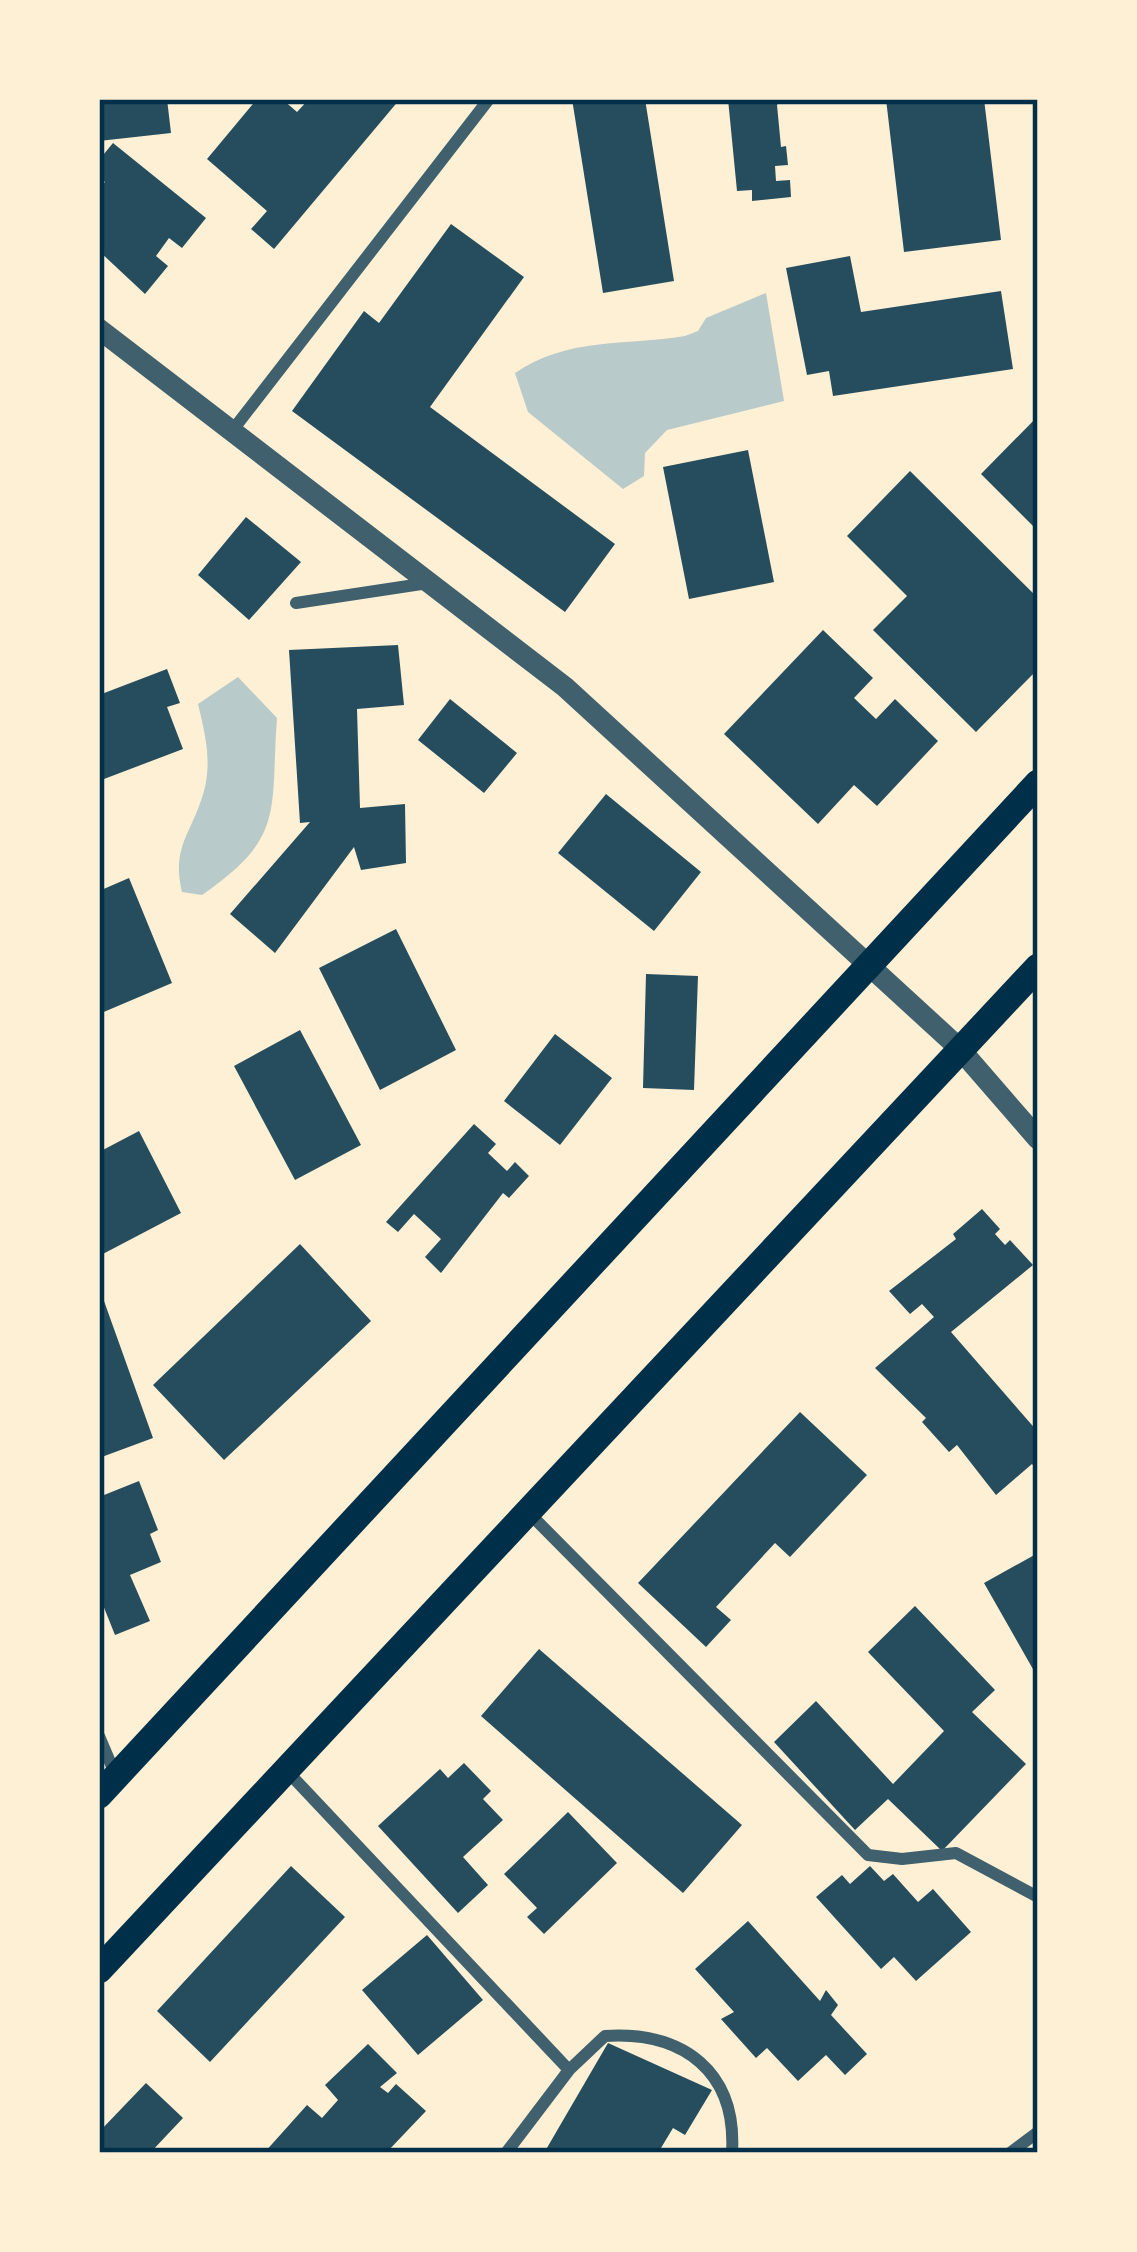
<svg xmlns="http://www.w3.org/2000/svg" width="1137" height="2252" font-family="'Golos Text',sans-serif">
  <style>
    .green { fill: #b9caca }
    .building { fill: #264d5e }
    .lines { fill: none; stroke-linecap: round; stroke-linejoin: round }
    .minor { stroke: #3f606c; stroke-width: 12 }
    .tertiary { stroke: #3f606c; stroke-width: 21 }
    .primary { stroke: #003049; stroke-width: 27 }
    .neatline { fill: none; stroke: #003049; stroke-width: 4.5 }
  </style>
  <rect width="100%" height="100%" fill="#fdf0d5"/>
  <path class="green" d="M766 293 784 401 667 430 645 453 644 476 623 489 528 412 515 373C568 337 624 346 685 336L698 331 706 318Z
    M238 677 277 718C270 812 286 837 202 895L182 892C171 846 192 834 204 791 212 761 205 733 198 704Z"/>
  <path class="building" d="M99 99H167L171 133 99 141Z
    M257 99H282L297 112 309 99H400L274 249 251 229 267 211 207 159Z
    M572 99H645L674 281 603 293Z
    M728 99H781L777 105 781 147 786 146 788 165 775 166 776 181 790 180 791 197 752 201V190L737 191Z
    M886 99H984L1001 240 904 252Z
    M113 143 206 218 182 248 169 238 156 256 168 266 145 294 99 251V189L105 182 99 177V160Z
    M451 224 524 277 430 407 615 544 565 612 292 411 364 311 379 323Z
    M850 256 861 312 1001 291 1013 369 833 396 829 371 807 375 786 268Z
    M1038 416V531L981 474Z
    M748 450 774 582 689 599 663 467Z
    M910 471 1038 598V669L976 732 873 630 907 596 847 536Z
    M246 517 301 562 249 620 198 575Z
    M823 630 873 678 854 698 876 719 895 699 938 741 877 806 854 785 818 824 724 734Z
    M398 645 404 705 357 709 360 808 405 804 406 863 361 870 354 847 275 953 230 914 310 822 300 823 289 650Z
    M167 669 180 703 167 707 183 749 104 779 99 765V695Z
    M450 699 517 753 484 793 418 740Z
    M606 794 701 872 654 931 558 853Z
    M129 878 172 983 99 1014V891Z
    M396 929 456 1050 380 1090 319 968Z
    M646 974 698 976 694 1090 643 1088Z
    M300 1030 361 1145 295 1180 234 1066Z
    M555 1034 612 1078 560 1145 504 1101Z
    M474 1124 496 1144 488 1153 507 1171 515 1162 529 1176 509 1198 503 1193 441 1273 425 1257 441 1239 414 1214 398 1232 386 1222Z
    M139 1131 181 1213 99 1256V1152Z
    M982 1209 1000 1229 995 1234 1005 1245 1010 1240 1033 1265 951 1332 1038 1432V1471L1032 1464 996 1495 957 1445 949 1452 922 1422 926 1418 875 1368 934 1317 922 1304 910 1314 889 1291 956 1239 953 1234Z
    M300 1244 371 1321 224 1460 153 1385Z
    M99 1287 153 1438 99 1458Z
    M800 1412 867 1475 790 1557 775 1543 716 1607 731 1620 706 1647 638 1583Z
    M139 1481 158 1530 150 1534 161 1562 130 1575 150 1621 115 1635 99 1595V1497Z
    M1038 1553V1678L984 1583Z
    M915 1606 995 1690 972 1712 1026 1764 942 1851 888 1799 855 1830 774 1742 816 1701 893 1784 944 1731 868 1652Z
    M539 1649 742 1825 683 1893 481 1716Z
    M464 1763 491 1791 483 1799 503 1820 463 1857 488 1885 458 1913 378 1826 440 1769 448 1778Z
    M568 1812 617 1863 544 1934 527 1917 537 1908 504 1874Z
    M291 1866 345 1917 210 2062 157 2011Z
    M870 1866 884 1881 893 1874 918 1902 933 1889 971 1932 916 1981 894 1957 881 1969 816 1897 842 1875 850 1884Z
    M748 1921 820 2001 826 1990 838 2005 831 2015 867 2054 845 2075 826 2055 798 2081 767 2048 756 2058 721 2019 734 2012 695 1969Z
    M427 1935 483 2000 418 2055 362 1990Z
    M608 2043 712 2090 685 2135 673 2128 658 2153H544Z
    M368 2044 397 2073 380 2087 388 2093 396 2084 426 2111 386 2153H264L307 2105 322 2118 338 2100 325 2085Z
    M146 2083 183 2118 150 2153H99V2132Z"/>
  <g class="lines">
    <path class="minor" d="M232 431 489 99
      M296 603 428 583
      M528 1512 868 1855 902 1859 956 1853 1038 1897
      M99 1736 116 1776
      M287 1771 569 2070
      M506 2153 569 2070 605 2036C684 2031 737 2072 732 2153
      M1010 2153 1038 2132"/>
    <path class="tertiary" d="M99 329 565 687 959 1048 1038 1139"/>
    <path class="primary" d="M99 1795 1038 783
      M99 1970 1038 967"/>
  </g>
  <rect width="1137" height="2252" fill="none" stroke="#fdf0d5" stroke-width="204"/>
  <rect x="102" y="102" width="933" height="2048" class="neatline"/>
</svg>
